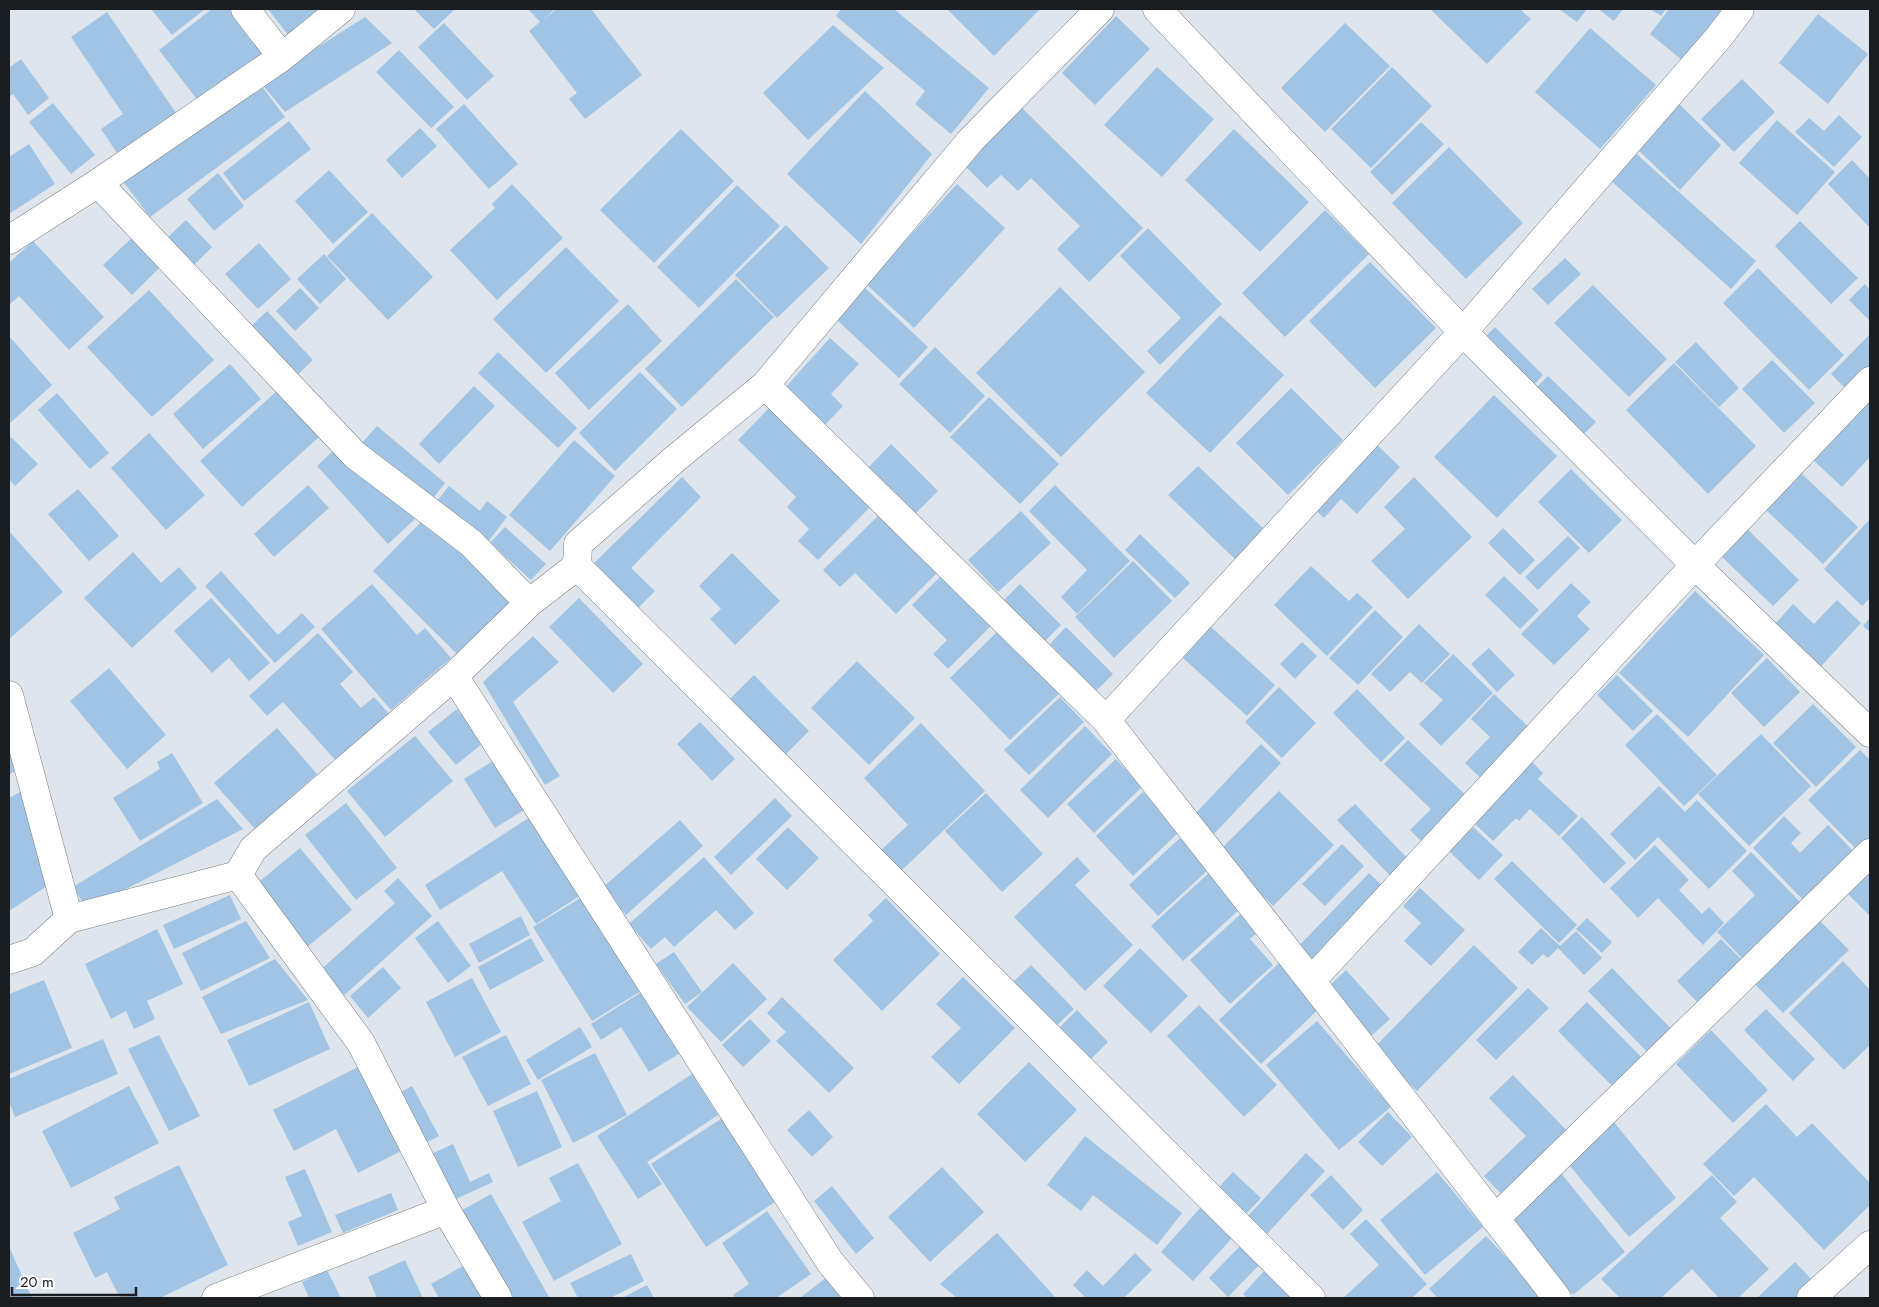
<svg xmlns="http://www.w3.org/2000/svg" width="1879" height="1307" font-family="Jost,sans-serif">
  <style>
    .building { fill: #a1c4e4 }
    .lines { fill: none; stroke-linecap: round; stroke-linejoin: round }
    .minor-casing { stroke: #7a8187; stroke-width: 29 }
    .minor { stroke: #fff; stroke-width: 28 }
  </style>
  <rect width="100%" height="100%" fill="#dee5ec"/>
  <path class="building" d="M151 9H205L172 35Z
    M212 9H238L272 52 202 106 159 50Z
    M268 9H331L292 40Z
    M414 9H455L434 29Z
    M528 9H555L543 20 557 9H591L642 75 585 119 569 99 577 93 529 31 540 22Z
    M841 9H894L989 88 951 134 915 104 925 91 836 16Z
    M947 9H1040L994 56Z
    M1430 9H1520L1531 19 1487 64Z
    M1559 9H1587L1577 22Z
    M1598 9H1623L1614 21Z
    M1650 9H1666L1661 16Z
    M1669 9H1727L1682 60 1650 34Z
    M107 12 176 113 117 153 101 129 123 114 71 37Z
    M1818 14 1868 54 1828 104 1779 63Z
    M1116 16 1150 49 1095 105 1062 73Z
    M365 17 392 43 285 112 261 83Z
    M444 23 494 76 467 100 418 47Z
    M1345 23 1390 66 1325 132 1281 88Z
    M833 25 884 68 808 140 763 93Z
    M1590 28 1656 85 1600 149 1535 92Z
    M399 50 454 107 431 128 376 72Z
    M21 59 49 98 28 115 13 94 9 97V68Z
    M1157 67 1214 119 1162 177 1104 125Z
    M1392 67 1432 106 1371 168 1331 129Z
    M1742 79 1775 112 1734 152 1701 119Z
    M257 80 285 117 150 217 122 180Z
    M865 91 932 154 861 244 787 174Z
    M1675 100 1721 145 1680 190 1633 145Z
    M53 103 95 155 71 174 29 122Z
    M464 104 518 164 489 189 436 129Z
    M1019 105 1143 228 1089 282 1057 249 1080 226 1031 178 1018 191 1001 175 987 188 961 162Z
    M1839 115 1862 137 1834 167 1795 132 1809 118 1824 131Z
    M1777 120 1835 172 1797 215 1739 163Z
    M289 121 311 149 244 201 223 173Z
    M1421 122 1444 144 1392 195 1370 172Z
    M420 128 437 146 402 178 386 160Z
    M681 129 734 181 654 263 600 210Z
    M1234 129 1309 202 1260 252 1185 180Z
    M29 144 55 184 9 214V157Z
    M1449 147 1523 223 1466 279 1392 203Z
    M1633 151 1756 261 1731 289 1608 178Z
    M1852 160 1870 179V228L1828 184Z
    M329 170 368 212 333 244 295 201Z
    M218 173 244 206 214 231 187 199Z
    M512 184 563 238 497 300 450 250 495 208 492 204Z
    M957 184 1005 228 914 328 866 284Z
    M737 185 780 226 699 308 657 267Z
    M1325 210 1369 254 1285 337 1242 293Z
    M372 213 433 277 388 320 327 256Z
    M186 220 212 247 193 266 167 238Z
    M1800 221 1858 278 1831 304 1775 246Z
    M786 225 829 268 777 318 735 275Z
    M1148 228 1222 304 1160 365 1147 351 1181 318 1120 256Z
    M137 233 165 262 132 295 103 265Z
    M33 241 104 317 69 350 19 296 9 305V263Z
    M259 243 291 279 258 309 225 274Z
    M566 247 619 301 546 373 493 319Z
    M324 254 346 279 320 304 297 279Z
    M1565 258 1581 274 1548 305 1532 289Z
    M1370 262 1436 328 1375 388 1309 321Z
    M1758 268 1844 355 1809 390 1723 303Z
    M736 279 774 317 682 407 645 369Z
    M1865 284 1870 290V321L1849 300Z
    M1593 285 1667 359 1629 397 1554 323Z
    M1060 287 1145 372 1061 457 976 373Z
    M300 288 319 308 295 331 276 311Z
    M865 288 928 347 899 378 836 319Z
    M149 290 214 360 152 417 87 347Z
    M628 304 662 341 589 410 555 373Z
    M267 311 313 360 293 379 248 329Z
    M1220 315 1284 375 1210 453 1146 393Z
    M1495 327 1543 375 1529 390 1480 342Z
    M1870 334V375L1851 394 1831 374Z
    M9 336 52 385 9 424Z
    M830 338 859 364 831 394 843 406 823 427 783 390Z
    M1696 342 1739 388 1719 407 1675 362Z
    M935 347 985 396 950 433 899 384Z
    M498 352 577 428 558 448 478 373Z
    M1772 360 1815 403 1784 433 1742 389Z
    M1674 363 1756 446 1708 494 1626 410Z
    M230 364 261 399 203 449 173 414Z
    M640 372 677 409 615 471 579 433Z
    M1548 376 1596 422 1578 440 1530 394Z
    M474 386 495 406 439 464 419 444Z
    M1291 388 1343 440 1288 495 1236 443Z
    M278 390 320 436 242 507 200 461Z
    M57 393 109 453 90 469 38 410Z
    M1494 395 1557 456 1497 518 1434 457Z
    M989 397 1059 464 1020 504 950 437Z
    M1870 399V457L1842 487 1810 457Z
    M773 404 874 503 818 560 798 541 809 529 787 507 796 497 738 440Z
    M377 426 445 483 431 501 362 443Z
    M149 433 205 495 166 530 111 468Z
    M11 437 38 464 15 486 9 479V440Z
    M574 440 615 476 550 551 509 515Z
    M1373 441 1400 467 1357 514 1341 499 1324 518 1312 507Z
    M891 444 938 491 913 516 866 470Z
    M334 450 361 478 369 470 415 519 388 544 317 466Z
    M1198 466 1265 530 1236 560 1168 495Z
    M1571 469 1622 520 1589 553 1538 502Z
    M1801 473 1858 527 1823 564 1766 510Z
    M682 477 701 497 631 568 655 591 632 614 588 569Z
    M1414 477 1472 537 1408 599 1371 561 1405 529 1384 507Z
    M308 485 329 508 274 557 254 534Z
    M1055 485 1130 561 1077 614 1061 597 1087 570 1029 511Z
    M449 486 480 511 487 501 507 517 484 547 433 506Z
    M78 489 119 536 89 561 48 514Z
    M1021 511 1051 543 998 592 968 560Z
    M881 513 939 571 896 614 855 573 840 587 823 570Z
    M425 518 515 600 459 656 373 571Z
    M1870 519V598L1862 606 1824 569Z
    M505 527 546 564 531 580 490 543Z
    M1503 528 1535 560 1520 575 1488 543Z
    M1746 528 1799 580 1773 606 1720 555Z
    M9 531 63 592 9 639Z
    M1140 534 1190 583 1175 598 1125 550Z
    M1568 536 1580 548 1538 590 1525 577Z
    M133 552 161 583 179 567 197 588 132 648 84 598Z
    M732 553 780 601 735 645 710 619 721 609 699 586Z
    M1133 561 1172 601 1114 658 1075 617Z
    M1311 566 1349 601 1357 593 1373 607 1327 656 1274 605Z
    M221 571 278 635 302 613 315 627 275 663 205 586Z
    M943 574 994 623 948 669 933 654 947 640 912 605Z
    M1504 576 1539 610 1520 629 1485 595Z
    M1571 583 1591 602 1577 616 1590 629 1554 665 1521 634Z
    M372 584 417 635 425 628 451 658 391 710 321 629Z
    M1020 584 1061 625 1045 641 1004 600Z
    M1695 591 1764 655 1688 737 1619 673Z
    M211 598 270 663 249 681 229 658 212 673 174 631Z
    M579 598 643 664 613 693 549 627Z
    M1837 600 1861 623 1813 675 1768 632 1793 604 1814 624Z
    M1375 610 1403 637 1358 685 1329 658Z
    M1870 618V632L1863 626Z
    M1419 624 1450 654 1422 683 1410 672 1390 692 1371 674Z
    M1066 627 1113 674 1096 691 1050 644Z
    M1211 627 1275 685 1247 716 1183 658Z
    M1000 629 1061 692 1010 740 950 678Z
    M318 633 353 672 340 684 361 708 374 697 391 716 338 763 283 702 267 716 249 696Z
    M533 636 559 662 513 702 560 776 545 785 483 682Z
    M1302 642 1317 656 1295 679 1280 664Z
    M1489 648 1515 675 1497 692 1471 664Z
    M1453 654 1493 693 1441 746 1419 724 1443 700 1424 683Z
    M1767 658 1800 692 1764 727 1731 693Z
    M857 661 915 718 869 765 811 708Z
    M109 668 166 735 127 769 70 701Z
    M754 675 809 731 783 757 728 701Z
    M1617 675 1653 711 1633 731 1597 695Z
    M1279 687 1316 723 1282 758 1245 722Z
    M1357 689 1405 738 1381 762 1333 713Z
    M1494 694 1535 733 1487 784 1465 763 1490 737 1471 719Z
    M1060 697 1084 722 1029 775 1004 750Z
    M1813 704 1856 747 1816 787 1773 743Z
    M457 709 483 743 456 765 428 732Z
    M1657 714 1717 775 1684 806 1625 745Z
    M700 722 735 759 712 781 677 744Z
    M921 723 985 791 900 872 880 851 908 825 864 778Z
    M1085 726 1112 754 1048 818 1020 790Z
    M277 728 317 774 255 829 214 783Z
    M9 729 25 767 9 774Z
    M1761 734 1811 786 1749 846 1698 794Z
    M415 736 453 781 385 837 347 791Z
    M1408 740 1473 802 1428 848 1410 830 1431 809 1384 764Z
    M1261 744 1281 763 1214 834 1194 815Z
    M1860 750 1870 760V845L1861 854 1808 800Z
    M172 753 203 803 140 841 113 798 160 769 157 762Z
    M1116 759 1142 787 1094 833 1067 804Z
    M493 761 524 810 495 828 464 779Z
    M1532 762 1543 773 1538 779 1578 816 1559 836 1530 809 1519 821 1516 818 1493 841 1474 823Z
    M1659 786 1685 812 1697 800 1747 851 1709 889 1658 837 1635 860 1610 834Z
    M24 790 53 882 9 911V798Z
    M1279 791 1334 845 1273 906 1219 851Z
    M1143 792 1180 831 1133 876 1096 836Z
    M986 793 1043 854 1002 892 945 831Z
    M775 798 792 816 731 875 714 857Z
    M217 799 243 829 87 909 73 887Z
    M346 803 397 868 356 900 305 835Z
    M1355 804 1413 864 1395 881 1337 820Z
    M1784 816 1801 833 1791 843 1800 853 1828 825 1855 853 1805 902 1753 848Z
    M530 817 581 895 536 924 502 871 440 910 425 885Z
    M1582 817 1626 863 1604 884 1561 838Z
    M680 820 703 846 626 915 602 888Z
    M788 827 819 858 787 890 756 859Z
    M1473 827 1503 855 1479 880 1449 851Z
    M1180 838 1209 869 1158 916 1129 885Z
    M1342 844 1364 866 1325 906 1302 884Z
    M1655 845 1689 880 1679 890 1702 914 1709 907 1724 923 1703 945 1658 898 1638 918 1610 888Z
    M300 848 352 910 307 947 255 885Z
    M1751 852 1800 902 1742 958 1717 932 1755 895 1732 871Z
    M704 857 754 913 735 930 716 910 674 947 665 937 651 949 629 924Z
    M1077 857 1090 871 1075 885 1133 945 1085 991 1014 917Z
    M1870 860V916L1842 888Z
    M1512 861 1577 925 1559 943 1494 879Z
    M1210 872 1242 907 1183 961 1151 926Z
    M1369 873 1389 892 1316 969 1295 950Z
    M398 878 432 916 340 999 317 973 395 903 384 891Z
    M1420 888 1465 930 1431 966 1404 941 1421 923 1403 906Z
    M230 895 241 919 174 949 163 925Z
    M582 897 641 991 592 1021 533 927Z
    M886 898 940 954 882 1011 833 960 873 921 868 915Z
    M1242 913 1258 932 1250 939 1273 965 1230 1004 1190 960Z
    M521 916 530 935 479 963 469 944Z
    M1816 917 1849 950 1783 1013 1750 979Z
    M1587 918 1612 942 1602 953 1576 929Z
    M246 921 270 958 201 991 182 953Z
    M438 921 471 966 448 983 415 938Z
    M1541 928 1560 946 1576 931 1602 958 1584 975 1558 948 1548 958 1543 954 1532 965 1518 952Z
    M157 929 183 984 147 1001 155 1019 134 1029 126 1011 111 1019 85 964Z
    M531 938 544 961 490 990 478 967Z
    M1721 939 1743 961 1699 1004 1677 981Z
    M1474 945 1518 988 1417 1091 1373 1049Z
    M1140 948 1188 996 1151 1033 1103 986Z
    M674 952 702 992 685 1004 656 964Z
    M275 959 308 1000 221 1034 202 997Z
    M1843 961 1870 990V1045L1844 1070 1789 1013Z
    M1280 962 1322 1006 1261 1064 1219 1020Z
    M733 963 767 999 721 1042 687 1007Z
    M1031 965 1074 1009 1056 1026 1013 982Z
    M383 967 401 988 368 1018 350 996Z
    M1612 968 1677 1035 1653 1058 1588 991Z
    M1346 970 1390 1019 1368 1039 1324 991Z
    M963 977 1015 1028 959 1084 931 1057 961 1028 936 1004Z
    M472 978 501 1032 455 1057 426 1002Z
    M44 980 72 1048 9 1074V994Z
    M1528 988 1549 1008 1496 1060 1476 1040Z
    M643 991 682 1052 649 1072 621 1027 601 1040 591 1024Z
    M782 997 854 1068 829 1093 776 1041 786 1032 767 1013Z
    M309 1002 330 1049 249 1086 227 1040Z
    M1587 1002 1648 1064 1618 1092 1558 1031Z
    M1199 1005 1277 1085 1244 1117 1167 1036Z
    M1766 1009 1815 1059 1793 1081 1744 1030Z
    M1077 1010 1108 1042 1090 1060 1059 1028Z
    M750 1019 771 1041 743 1067 722 1045Z
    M1317 1021 1391 1107 1339 1150 1266 1065Z
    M580 1027 592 1047 538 1080 526 1060Z
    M1711 1030 1768 1090 1733 1123 1676 1064Z
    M159 1035 200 1116 169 1131 128 1049Z
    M506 1035 531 1084 488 1106 462 1057Z
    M103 1039 118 1074 15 1117 9 1102V1079Z
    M595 1053 627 1115 573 1143 541 1080Z
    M1029 1062 1077 1110 1025 1162 977 1114Z
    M358 1067 401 1151 358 1173 336 1129 294 1151 273 1110Z
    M692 1074 718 1115 647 1162 662 1184 638 1199 597 1136Z
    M1513 1075 1573 1137 1508 1201 1484 1176 1526 1136 1489 1098Z
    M129 1086 159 1143 71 1188 42 1131Z
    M412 1086 439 1136 424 1144 397 1094Z
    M537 1091 562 1147 518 1167 493 1111Z
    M1766 1104 1797 1137 1812 1123 1870 1183V1205L1824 1250 1754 1177 1734 1196 1703 1164Z
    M809 1110 833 1137 812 1157 787 1130Z
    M1388 1112 1412 1137 1382 1166 1358 1142Z
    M724 1117 778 1200 706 1247 651 1164Z
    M1613 1121 1676 1198 1629 1237 1565 1160Z
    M1085 1136 1182 1213 1157 1245 1093 1195 1081 1211 1047 1185Z
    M453 1144 470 1182 489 1173 493 1182 447 1203 425 1157Z
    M1306 1153 1325 1171 1267 1234 1248 1216Z
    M578 1163 622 1244 554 1281 522 1222 561 1201 549 1178Z
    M179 1165 228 1265 160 1298H120L107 1272 95 1278 73 1233 120 1209 114 1197Z
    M942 1167 984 1212 930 1262 888 1217Z
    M305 1169 332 1232 298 1246 288 1222 302 1216 285 1177Z
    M1233 1172 1261 1198 1245 1215 1217 1189Z
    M1437 1172 1483 1227 1425 1275 1380 1220Z
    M1560 1172 1625 1252 1573 1295 1507 1215Z
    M1331 1175 1363 1210 1343 1230 1310 1195Z
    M1712 1175 1737 1202 1720 1218 1769 1269 1738 1298H1719L1692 1269 1661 1298H1620L1601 1279Z
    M832 1186 874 1238 856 1254 814 1201Z
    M391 1193 398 1210 343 1233 335 1215Z
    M491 1194 549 1297 546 1298H507L459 1212Z
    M1201 1207 1233 1237 1193 1281 1161 1252Z
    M767 1211 811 1274 776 1298H736L733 1295 749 1284 722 1243Z
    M1366 1219 1427 1284 1412 1298H1343L1379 1265 1350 1234Z
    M997 1233 1056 1298H957L940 1284Z
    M1486 1236 1545 1298H1438L1429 1289Z
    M1241 1245 1260 1264 1228 1297 1209 1278Z
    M10 1249 32 1298H9V1250Z
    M1135 1253 1152 1270 1124 1298H1086L1073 1285 1087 1270 1103 1286Z
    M631 1254 644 1281 610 1298H578L570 1283Z
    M405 1260 423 1298H377L368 1277Z
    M472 1261 492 1298H439L431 1284Z
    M1795 1262 1814 1282 1797 1298H1757Z
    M327 1270 341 1298H309L302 1282Z
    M1265 1270 1295 1298H1247L1243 1294Z
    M832 1273 852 1298H800Z
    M647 1285 654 1298H622Z"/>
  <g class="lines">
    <defs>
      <path id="minor" d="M245 9 282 57
        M1157 9 1463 332 1695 565 1870 733
        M98 183 355 455 471 543 529 603
        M9 240 98 183 282 57 341 9
        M765 385 1106 720 1311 981 1557 1298
        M577 566 1311 1298
        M454 676 830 1262 860 1298
        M9 695 69 919
        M1106 720 1463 332 1719 37 1740 9
        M238 875 361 1043 446 1210 498 1298
        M9 960 33 952 69 919 238 875 253 849 454 676 529 603 577 566 578 544 676 458 765 385 971 140 1100 9
        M1311 981 1695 565 1870 381
        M1495 1219 1870 853
        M216 1298 446 1210
        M1811 1298 1870 1245"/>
    </defs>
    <use href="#minor" class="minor-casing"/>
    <use href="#minor" class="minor"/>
  </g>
  <rect width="1879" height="1307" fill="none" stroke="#1b1d20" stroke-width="20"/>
  <path d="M12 1287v8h124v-8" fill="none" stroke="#1b1d20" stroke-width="2.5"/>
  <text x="20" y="1287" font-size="15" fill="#1b1d20" stroke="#ffffff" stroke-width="4" paint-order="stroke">20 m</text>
</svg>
